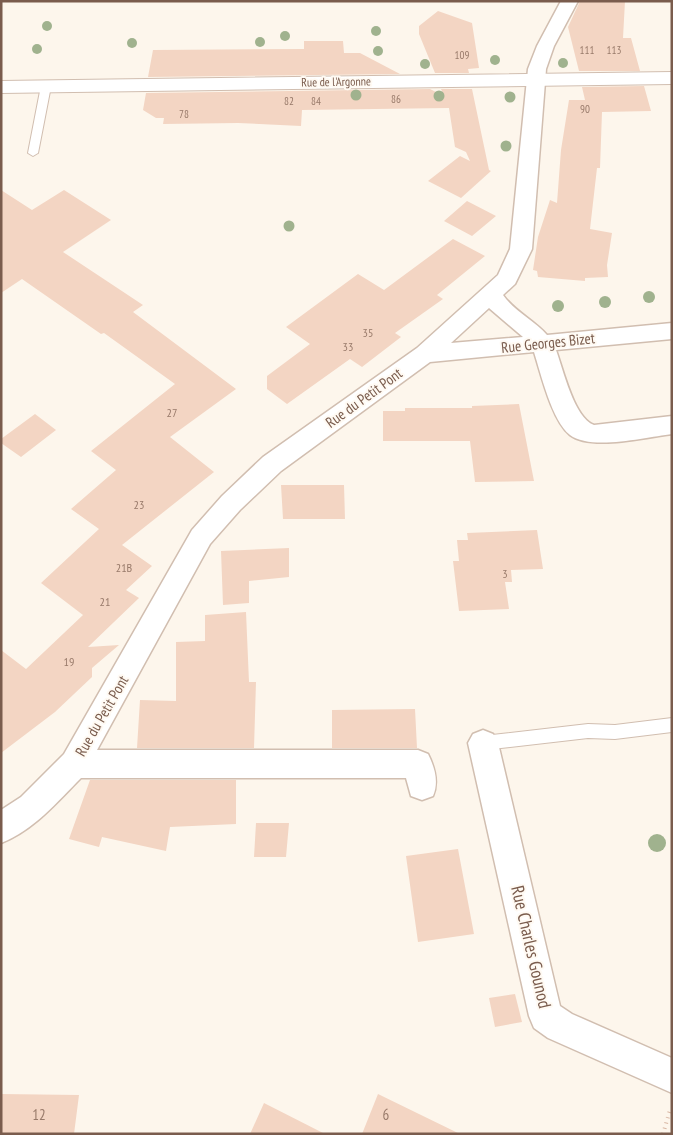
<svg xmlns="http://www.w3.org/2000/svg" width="673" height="1135" font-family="'PT Sans Narrow',sans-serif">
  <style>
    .building { fill: #f3d5c3 }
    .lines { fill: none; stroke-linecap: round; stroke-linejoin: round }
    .service-casing { stroke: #d1beb0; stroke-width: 2 }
    .minor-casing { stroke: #d1beb0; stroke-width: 3 }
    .tertiary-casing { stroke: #d1beb0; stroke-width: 2 }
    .path { stroke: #d9b8a5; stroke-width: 4; stroke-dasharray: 1 4.5; stroke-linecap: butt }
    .service { fill: #fff; fill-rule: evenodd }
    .minor { fill: #fff; fill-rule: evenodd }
    .tertiary { fill: #fff; fill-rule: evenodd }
    .tree { fill: #a0b28e }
    .labels { text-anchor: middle; stroke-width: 4; stroke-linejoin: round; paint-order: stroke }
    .far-number-label { font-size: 11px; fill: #987a6a }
    .far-street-label { font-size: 12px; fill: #7a5c4d; stroke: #fffaf3 }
    .number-label { font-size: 12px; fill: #987a6a }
    .street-label { font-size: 15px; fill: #7a5c4d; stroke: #fffaf3 }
    .near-number-label { font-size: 15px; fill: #987a6a }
    .near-street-label { font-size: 18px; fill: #7a5c4d; stroke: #fffaf3 }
  </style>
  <rect width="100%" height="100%" fill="#fdf6ec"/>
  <path class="building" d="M580 1H625L623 38H631L640 71H579L568 27Z
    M438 11 472 23 479 68 468 69 469 73H435L419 34V26Z
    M304 41H343L344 53H360L400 74 148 77 153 50 304 49Z
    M644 86 651 111 602 112 600 168H597L590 229 612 233 607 265 608 277 585 278V281L538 277 537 271 533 270 538 237 550 200 557 203 561 150 569 100H585L582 87Z
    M430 89 444 96 441 89H472L489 170 491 171 461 198 428 181 460 156 470 161 466 152 455 147 449 108 302 110 301 126 238 123 163 124 164 118H156L143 110 146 93Z
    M1 190 32 210 64 190 111 220 63 252 143 305 133 312 236 389 170 437 214 472 122 545 152 566 126 590 139 598 88 647 119 645 92 668V677L55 712 1 753V650L26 669 83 615 41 583 99 529 71 509 116 470 91 451 175 384 104 333 101 334 22 279 1 293Z
    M467 201 496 216 472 236 444 221Z
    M453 239 485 256 437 295 443 299 395 333 401 337 362 367 350 359 287 404 267 389V376L310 344 286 327 358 274 384 290Z
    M519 404 534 481 475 482 470 441H383V411H405V408H472V406Z
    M35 414 56 430 21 457 1 443V439Z
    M281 485H344L345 519H283Z
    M537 530 543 569 511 570 512 582H505L509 609 459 611 453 561H459L457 540H468L467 533Z
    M289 548V577L249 581V603L223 605 221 551Z
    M246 612 249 682H256L254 748H137L140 700 176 701V642L205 641V615Z
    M415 709 417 748H332V710Z
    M90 780H236V824L170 827 166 851 102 837 99 847 69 839Z
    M256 823H289L286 857H254Z
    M458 849 474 934 418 942 406 856Z
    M515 994 522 1022 495 1027 489 998Z
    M1 1094 79 1095 74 1134H1Z
    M378 1094 460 1134H362Z
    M264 1103 325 1134H250Z"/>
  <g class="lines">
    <defs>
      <path id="service" d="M46 83 51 86 38 153 33 156 28 153 41 86Z
        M672 718V732L615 739 588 738 483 750 478 748 475 743 478 738 483 736 588 724 615 725Z"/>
      <path id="minor" d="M561 1H578L554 46 546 69 532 249 515 284 503 295C514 311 534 320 547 335L672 323V339L556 350C563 369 574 418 594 425L672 416V434C647 437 591 451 570 435 552 421 541 374 534 352L430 362 281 471 240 510 210 544 97 750H418L428 754C435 768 439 782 433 796L422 800 411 796 406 778H81C57 802 34 830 1 843V810L21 797 64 754 192 530 222 496 263 457 417 348 498 275 510 249 528 69 537 46ZM489 308 523 337 451 343Z
        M483 730 493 734 498 743 560 1006 572 1014 672 1058V1093L548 1038 534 1028 529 1016 468 743 473 734Z"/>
      <path id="tertiary" d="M672 72V84L1 93V81Z"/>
    </defs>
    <use href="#service" class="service-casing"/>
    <use href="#minor" class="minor-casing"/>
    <use href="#tertiary" class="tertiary-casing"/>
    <path class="path" d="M663 1134 670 1110"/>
    <use href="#service" class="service"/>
    <use href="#minor" class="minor"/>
    <use href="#tertiary" class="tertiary"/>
  </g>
  <g class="tree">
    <circle cx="47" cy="26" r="5"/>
    <circle cx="376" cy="31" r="5"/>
    <circle cx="285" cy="36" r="5"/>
    <circle cx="260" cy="42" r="5"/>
    <circle cx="132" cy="43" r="5"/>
    <circle cx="37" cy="49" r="5"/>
    <circle cx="378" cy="51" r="5"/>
    <circle cx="495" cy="60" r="5"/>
    <circle cx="563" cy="63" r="5"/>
    <circle cx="425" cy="64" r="5"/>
    <circle cx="356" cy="95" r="5.5"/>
    <circle cx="439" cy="96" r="5.5"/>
    <circle cx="510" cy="97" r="5.5"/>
    <circle cx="506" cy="146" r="5.5"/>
    <circle cx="289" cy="226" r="5.5"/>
    <circle cx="649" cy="297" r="6"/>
    <circle cx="605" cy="302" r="6"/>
    <circle cx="558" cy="306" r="6"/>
    <circle cx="657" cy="843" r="9"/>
  </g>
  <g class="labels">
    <g class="far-number-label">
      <text x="587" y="54">111</text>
      <text x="614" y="54">113</text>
      <text x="462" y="59">109</text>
      <text x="396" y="103">86</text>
      <text x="289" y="105">82</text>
      <text x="316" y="105">84</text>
      <text x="585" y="113">90</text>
      <text x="184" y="118">78</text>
    </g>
    <g class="far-street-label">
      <text transform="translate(336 82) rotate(-1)" y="4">Rue de l'Argonne</text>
    </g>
    <g class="number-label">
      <text x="368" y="337">35</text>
      <text x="348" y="351">33</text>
      <text x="172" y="417">27</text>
      <text x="139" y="509">23</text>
      <text x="124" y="572">21B</text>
      <text x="505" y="578">3</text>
      <text x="105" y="606">21</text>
      <text x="69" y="666">19</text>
    </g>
    <g class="street-label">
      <text transform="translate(548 343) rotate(-6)" y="5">Rue Georges Bizet</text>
      <text transform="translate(364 398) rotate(-36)" y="5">Rue du Petit Pont</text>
      <text transform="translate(102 716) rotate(-60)" y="5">Rue du Petit Pont</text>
    </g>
    <g class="near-number-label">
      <text x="39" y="1120">12</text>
      <text x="386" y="1120">6</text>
    </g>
    <g class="near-street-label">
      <text transform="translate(531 947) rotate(77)" y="6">Rue Charles Gounod</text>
    </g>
  </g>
  <rect width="673" height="1135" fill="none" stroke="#7a5c4d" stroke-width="5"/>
</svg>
